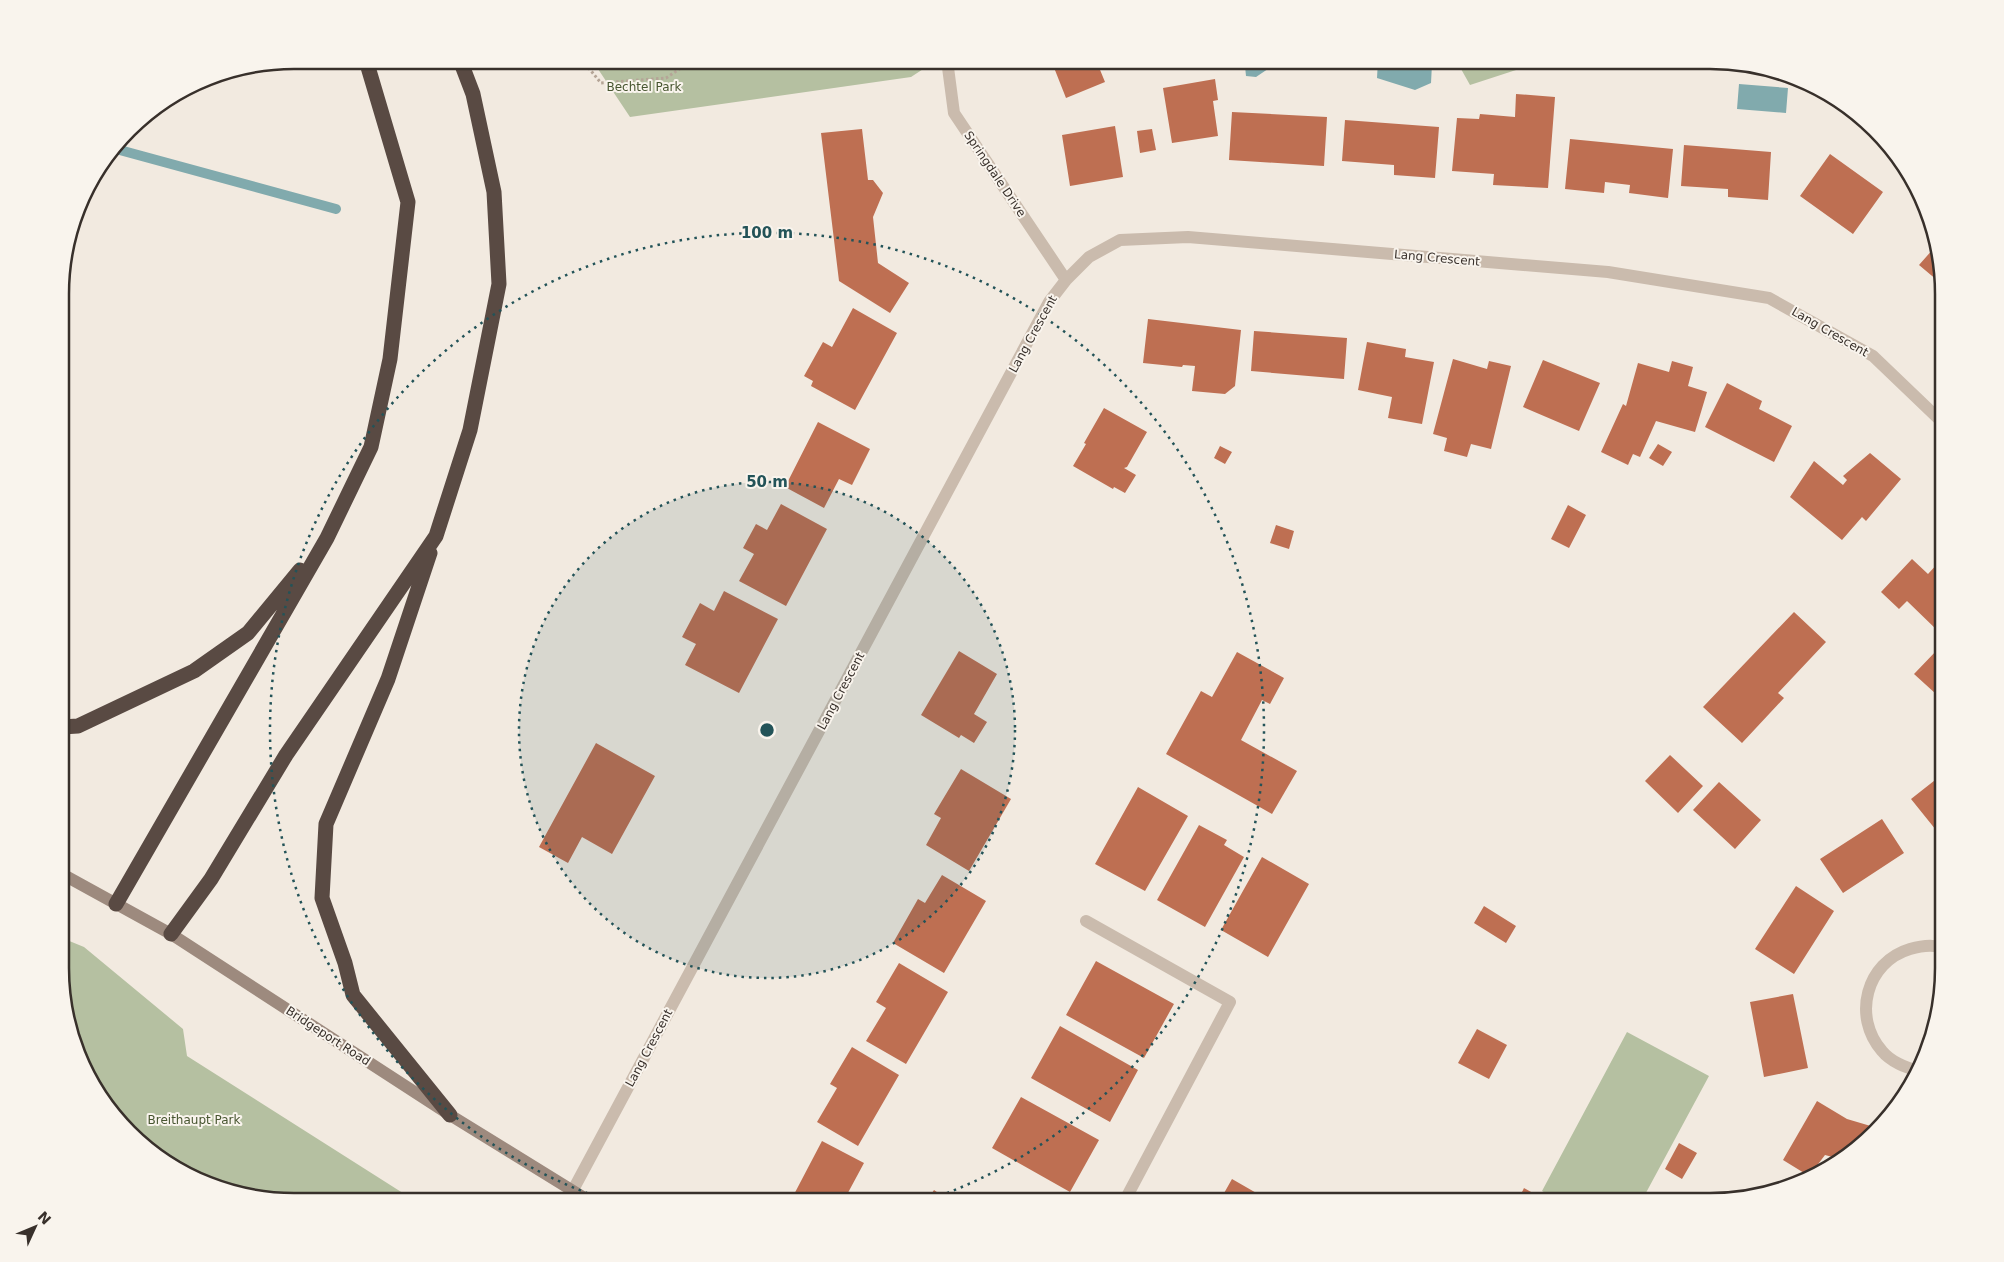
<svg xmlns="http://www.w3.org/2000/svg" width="2004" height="1262" font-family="'DejaVu Sans',sans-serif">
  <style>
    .green { fill: #b5c0a1 }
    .water { fill: #81aaad }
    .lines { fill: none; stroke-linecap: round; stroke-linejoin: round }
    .stream { stroke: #81aaad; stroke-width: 10 }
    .building { fill: #be6f52 }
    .path { stroke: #b5a597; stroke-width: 3; stroke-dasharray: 2.5 2.5; stroke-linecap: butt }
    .lane { stroke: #cabbad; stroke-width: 12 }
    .street { stroke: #cabbad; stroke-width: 12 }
    .secondary { stroke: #9d8a7e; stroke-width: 12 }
    .highway { stroke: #594a43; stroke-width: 15 }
    .ring { fill: none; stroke: #235358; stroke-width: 2.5; stroke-dasharray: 2.5 5 }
    .labels { text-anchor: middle; stroke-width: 4; stroke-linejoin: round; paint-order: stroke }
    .park-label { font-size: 12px; fill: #475530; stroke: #f9f4ed }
    .street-label { font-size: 12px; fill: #38302b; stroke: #f9f4ed }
    .rim { fill: none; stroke: #38302b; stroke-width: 2.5 }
    .centre { fill: #235358; stroke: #f9f4ed; stroke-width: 2.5 }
    .ring-label { font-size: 15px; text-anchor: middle; font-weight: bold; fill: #235358; stroke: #f9f4ed; stroke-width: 4; stroke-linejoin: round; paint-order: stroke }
  </style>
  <rect width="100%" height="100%" fill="#f2eae0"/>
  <path class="green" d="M592 60H937L911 77 630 117Z
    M1456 60H1547L1470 85Z
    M62 938 84 947 183 1029 187 1056 417 1202H293L233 1194 164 1163 91 1085 62 999Z
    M1627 1032 1709 1076 1641 1202H1561L1542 1191Z"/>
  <path class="water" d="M1248 60H1285L1284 68 1279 70 1274 65 1256 77 1246 76 1245 66Z
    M1378 60H1425L1432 64 1431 83 1415 90 1377 78Z
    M1739 84 1788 88 1786 113 1737 109Z"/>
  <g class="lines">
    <path class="stream" d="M116 149 336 209"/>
  </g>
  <path class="building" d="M1051 60H1096L1105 82 1066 98Z
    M1215 79 1218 100 1213 101 1218 136 1172 143 1163 88Z
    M1516 94 1555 97 1548 188 1493 185 1494 174 1452 171 1457 118 1479 119 1480 114 1515 117Z
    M1232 112 1327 117 1324 166 1229 160Z
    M1345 120 1439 127 1435 178 1394 175V165L1342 161Z
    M1115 126 1123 177 1070 186 1062 135Z
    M862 129 868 180H873L883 193 873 217 878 263 909 283 890 313 839 281 821 133Z
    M1152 129 1156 150 1140 153 1137 131Z
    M1570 139 1673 149 1668 198 1629 193 1630 185 1605 182 1604 193 1565 189Z
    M1684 145 1771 152 1768 200 1728 197V189L1681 186Z
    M1830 154 1883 192 1853 234 1800 196Z
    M1934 248 1944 279V286L1919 265Z
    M853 308 897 333 855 410 811 386 813 381 804 376 823 342 832 347Z
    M1148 319 1241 330 1235 386 1225 394 1192 391 1195 366 1183 365 1182 367 1143 363Z
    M1254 331 1347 338 1344 379 1251 371Z
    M1367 342 1406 349 1405 357 1434 362 1422 424 1388 418 1392 397 1358 390Z
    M1453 359 1487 369 1489 361 1511 366 1491 449 1471 444 1467 457 1444 451 1447 438 1433 434Z
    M1543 360 1600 383 1579 431 1523 407Z
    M1672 361 1693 367 1688 386 1707 392 1695 432 1656 421 1640 457 1633 454 1628 465 1601 452 1623 404 1626 406 1638 363 1669 372Z
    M1727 383 1762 401 1759 409 1792 426 1774 462 1705 427Z
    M1104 408 1147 432 1127 467 1124 468 1136 475 1125 493 1114 487 1113 489 1073 466 1086 444 1084 443Z
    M818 422 870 449 852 485 839 479 824 508 785 487Z
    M1658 444 1672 452 1663 466 1649 458Z
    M1220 446 1232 452 1225 464 1214 458Z
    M1870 453 1901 479 1866 521 1862 517 1842 540 1790 497 1814 461 1843 485 1847 480 1843 476Z
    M781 504 827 529 786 606 739 581 754 554 743 548 756 524 767 530Z
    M1568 505 1586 515 1569 548 1551 539Z
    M1276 525 1294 531 1289 549 1270 543Z
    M1912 559 1928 574 1939 562 1941 563 1944 561V627L1939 632 1907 601 1899 609 1881 592Z
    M724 591 778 619 739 693 685 665 696 644 682 637 700 603 714 611Z
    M1794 612 1826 642 1778 693 1784 698 1742 743 1703 707Z
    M1938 649 1944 655V686L1936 694 1914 674Z
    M959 651 997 674 974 714 987 722 974 743 961 735 959 738 921 715Z
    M1237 652 1284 678 1270 704 1262 700 1241 740 1297 771 1272 814 1166 754 1201 691 1212 697Z
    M596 743 655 776 612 854 582 837 568 863 539 847Z
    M1670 755 1703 786 1678 813 1645 781Z
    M961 769 1011 799 969 871 926 845 941 818 934 814Z
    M1944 773V840L1911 799Z
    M1719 782 1761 820 1735 849 1693 810Z
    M1138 787 1188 816 1145 891 1095 864Z
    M1882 819 1904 853 1843 893 1820 859Z
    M1199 825 1227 840 1224 845 1244 857 1205 927 1157 900Z
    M1262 857 1309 884 1268 957 1221 930Z
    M942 875 986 901 944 973 893 943 918 899 925 903Z
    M1796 886 1834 911 1794 974 1755 949Z
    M1484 906 1516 926 1506 943 1474 923Z
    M1096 961 1174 1004 1144 1058 1066 1015Z
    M899 963 948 992 906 1064 866 1041 886 1008 876 1002Z
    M1793 994 1808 1068 1764 1077 1750 1002Z
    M1060 1026 1138 1070 1110 1122 1031 1078Z
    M1477 1029 1507 1045 1489 1079 1458 1063Z
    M852 1047 899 1075 858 1146 817 1122 837 1088 830 1084Z
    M1021 1097 1099 1140 1070 1192 992 1148Z
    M1817 1101 1847 1119 1874 1127 1840 1159 1825 1155 1809 1176 1783 1160Z
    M822 1141 864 1163 843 1202H790Z
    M1679 1143 1697 1153 1682 1179 1665 1169Z
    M1232 1179 1272 1202H1219Z
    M1524 1188 1540 1197 1538 1202H1517Z
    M934 1190 951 1202H926Z"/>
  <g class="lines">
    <path class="path" d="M582 60 601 83 666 78 693 60
      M821 60 842 65 845 60"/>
    <path class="lane" d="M1086 921 1230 1002 1125 1200 1121 1202"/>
    <path class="street" d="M947 60 954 113 1066 280
      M1918 1071C1905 1067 1891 1062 1882 1051 1852 1017 1866 962 1910 949 1920 946 1933 944 1944 948
      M573 1190 1049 302 1066 280 1089 257 1120 240 1188 237 1608 272 1769 298 1873 356 1944 424"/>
    <path class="secondary" d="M62 874 171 934 450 1115 591 1202"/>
    <path class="highway" d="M430 553 388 679 326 824 322 898 345 963 353 995 450 1115
      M62 727 78 726 194 671 248 633 300 570
      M116 904 327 538 371 447 390 359 408 202 368 67 364 60
      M171 934 211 879 286 755 436 536 470 430 499 284 494 192 473 94 460 60"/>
  </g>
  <circle cx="767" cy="730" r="248" fill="#235358" fill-opacity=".12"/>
  <g class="ring">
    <circle cx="767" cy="730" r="248"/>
    <path d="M609 1201A497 497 0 1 1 925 1201"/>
  </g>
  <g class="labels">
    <g class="park-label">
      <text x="644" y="91">Bechtel Park</text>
      <text x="194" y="1124">Breithaupt Park</text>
    </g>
    <g class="street-label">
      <text transform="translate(995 174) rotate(56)" y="4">Springdale Drive</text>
      <text transform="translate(1437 258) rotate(5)" y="4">Lang Crescent</text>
      <text transform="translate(1830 332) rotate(30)" y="4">Lang Crescent</text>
      <text transform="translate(1033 334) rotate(-61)" y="4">Lang Crescent</text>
      <text transform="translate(841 691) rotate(-62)" y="4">Lang Crescent</text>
      <text transform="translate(328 1036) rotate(33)" y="4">Bridgeport Road</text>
      <text transform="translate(649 1048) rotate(-62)" y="4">Lang Crescent</text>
    </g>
  </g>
  <path d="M0 0H2004V1262H0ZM294 69H1710A225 225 0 0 1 1935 294V968A225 225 0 0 1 1710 1193H294A225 225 0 0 1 69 968V294A225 225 0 0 1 294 69Z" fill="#f9f4ed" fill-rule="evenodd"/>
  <path class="rim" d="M294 69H1710A225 225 0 0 1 1935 294V968A225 225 0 0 1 1710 1193H294A225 225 0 0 1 69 968V294A225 225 0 0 1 294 69Z"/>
  <circle cx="767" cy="730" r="8" class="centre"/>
  <g class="ring-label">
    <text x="767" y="238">100 m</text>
    <text x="767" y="487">50 m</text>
  </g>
  <g transform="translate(35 1227) rotate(46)" stroke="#f9f4ed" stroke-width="4" paint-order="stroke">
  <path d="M0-4L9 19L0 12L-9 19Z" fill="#38302b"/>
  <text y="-8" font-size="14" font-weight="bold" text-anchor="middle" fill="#38302b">N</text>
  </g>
</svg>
